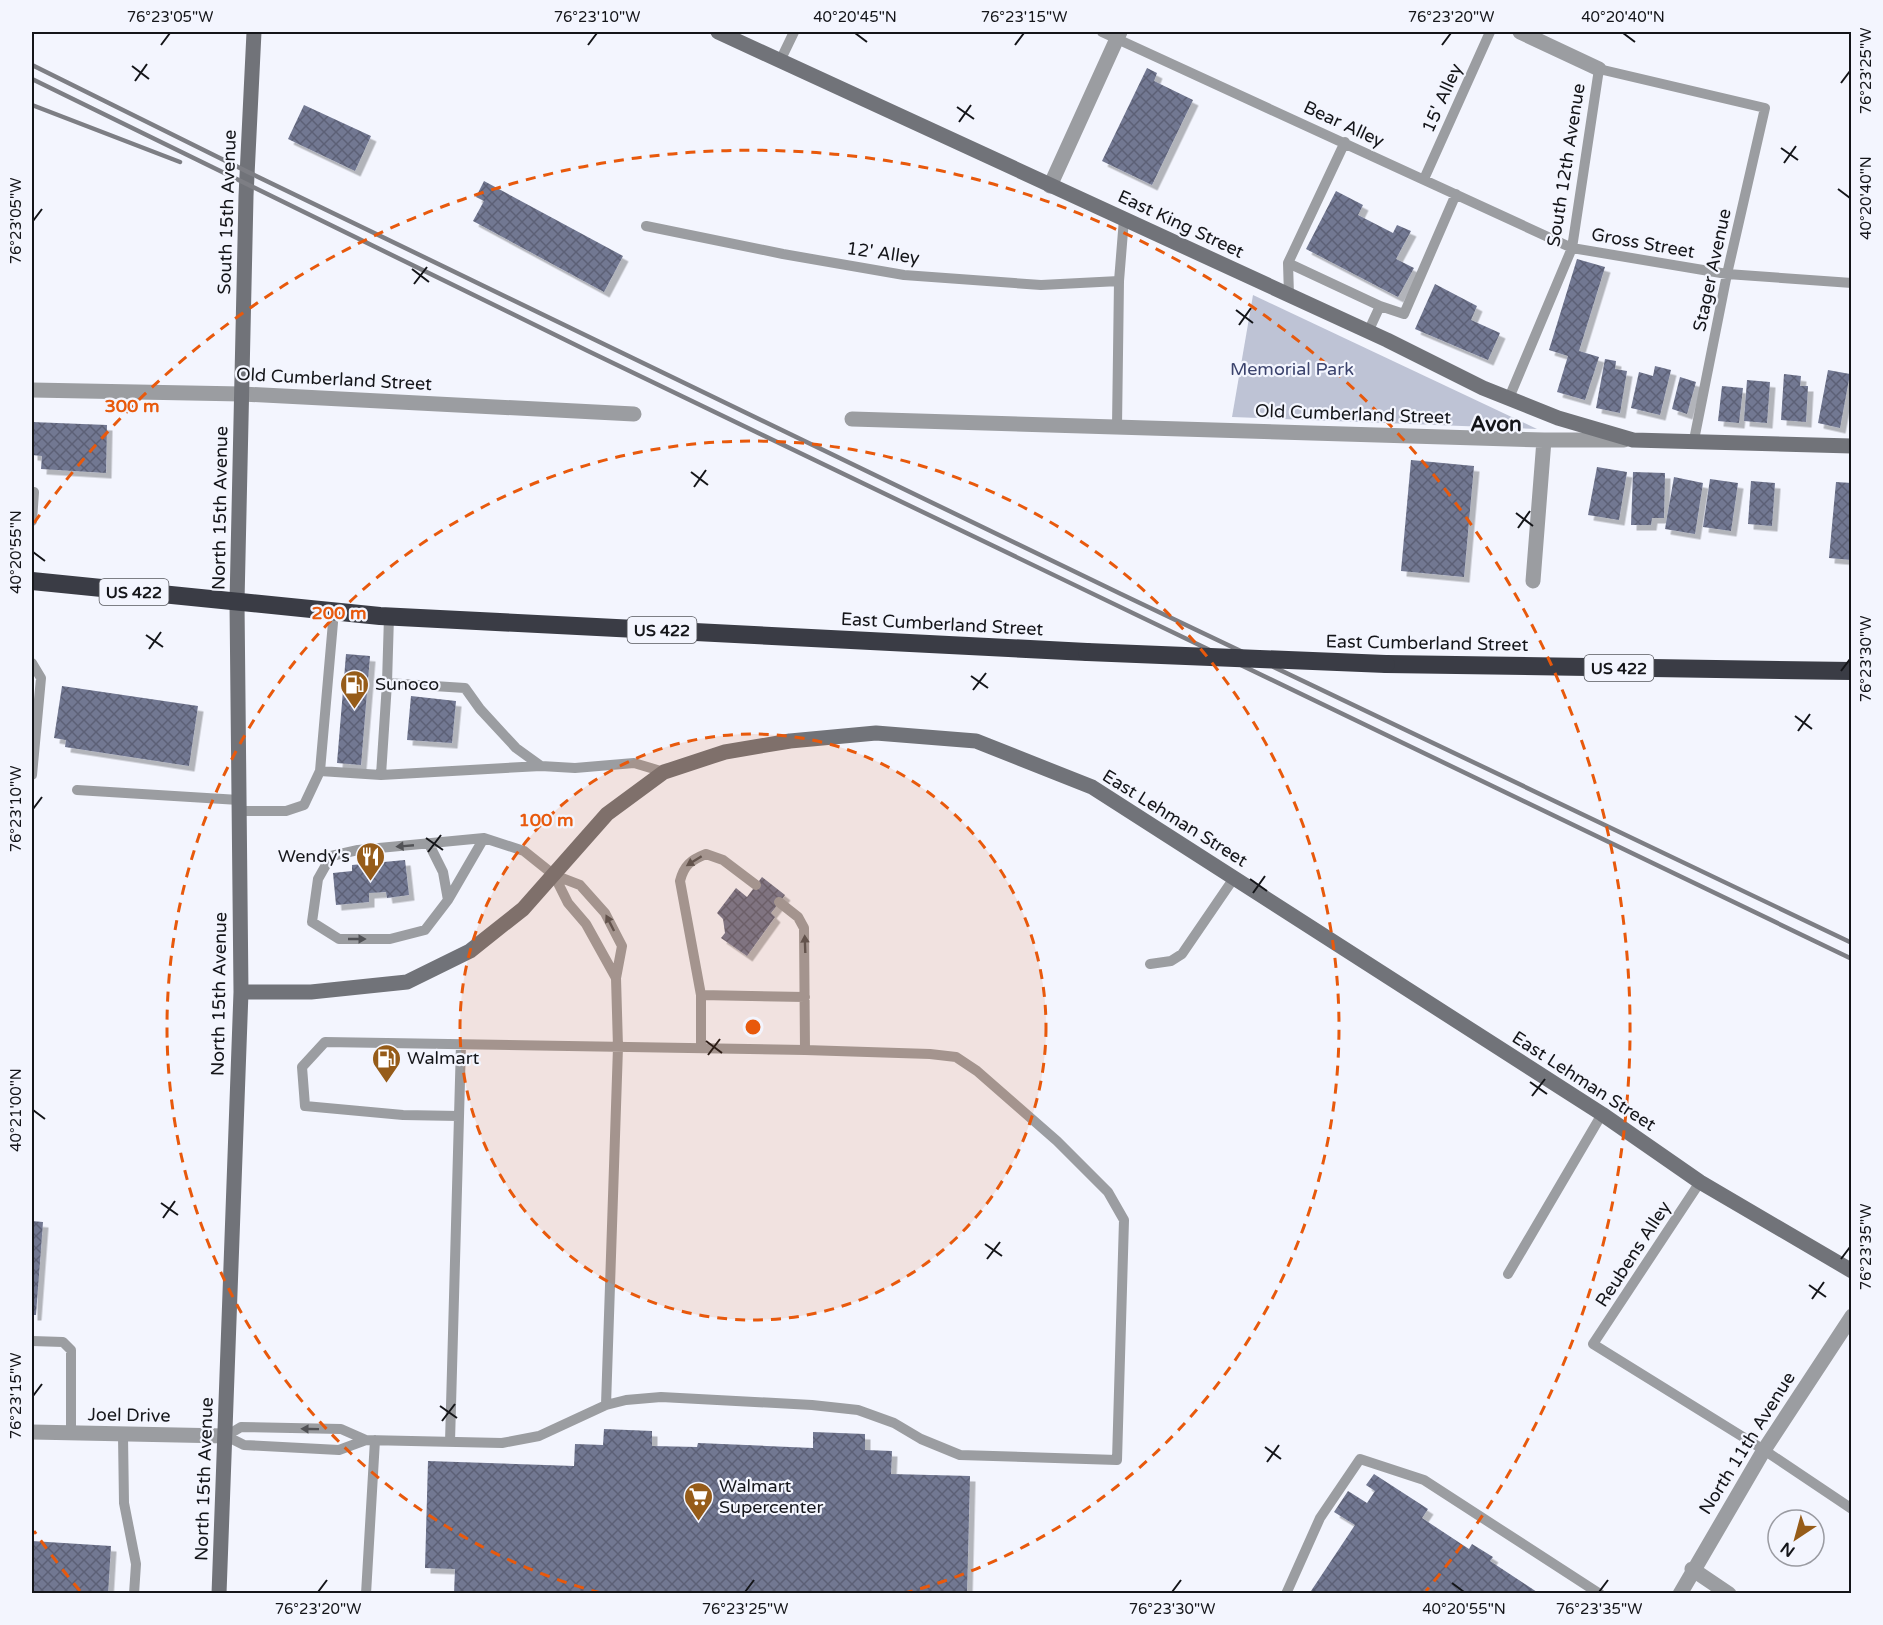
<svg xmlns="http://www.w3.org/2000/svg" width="1883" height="1625" font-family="'Varela Round',sans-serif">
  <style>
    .park { fill: #bec3d5 }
    .building { fill: url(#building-cross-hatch); filter: url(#shadow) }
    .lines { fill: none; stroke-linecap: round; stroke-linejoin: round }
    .lane { stroke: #9b9da1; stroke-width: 10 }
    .street { stroke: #9b9da1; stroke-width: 15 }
    .secondary { stroke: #717379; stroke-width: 15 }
    .highway { stroke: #3a3c45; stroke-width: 18 }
    .rail { stroke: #7d7e84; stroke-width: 4.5 }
    .highway-bridge { stroke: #3a3c45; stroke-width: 18 }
    .oneway { fill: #515256 }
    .ticks { fill: none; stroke: #141519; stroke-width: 2 }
    .ring { fill: none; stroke: #e8590c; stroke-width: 3; stroke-dasharray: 10 8 }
    .labels { text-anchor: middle; stroke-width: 4.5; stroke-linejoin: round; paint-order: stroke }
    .shield { fill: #f3f5fe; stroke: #57585e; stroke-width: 1.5 }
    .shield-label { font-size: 16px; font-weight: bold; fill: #141519 }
    .street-label { font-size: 18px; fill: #141519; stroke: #f3f5fe }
    .park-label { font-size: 18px; fill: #3b436d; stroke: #f3f5fe }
    .poi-label { font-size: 18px; fill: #141519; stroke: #f3f5fe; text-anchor: start }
    .quarter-label { font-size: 21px; font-weight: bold; fill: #141519; stroke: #f3f5fe }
    .centre { fill: #e8590c; stroke: #f3f5fe; stroke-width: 3 }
    .ring-label { font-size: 18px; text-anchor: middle; font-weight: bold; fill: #e8590c; stroke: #f3f5fe; stroke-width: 4.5; stroke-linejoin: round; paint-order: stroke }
    .neatline { fill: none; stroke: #141519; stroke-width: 2 }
    .ticks-label { font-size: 15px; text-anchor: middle; fill: #141519 }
  </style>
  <defs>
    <pattern id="building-cross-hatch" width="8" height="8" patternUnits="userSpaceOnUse" patternTransform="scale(1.5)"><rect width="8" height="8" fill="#727892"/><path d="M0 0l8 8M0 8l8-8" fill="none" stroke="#5c6176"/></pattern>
    <filter id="shadow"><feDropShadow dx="5.5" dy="5.5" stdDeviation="0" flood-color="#0004"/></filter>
  </defs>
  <rect width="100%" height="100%" fill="#f3f5fe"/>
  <path class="park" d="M1253 295 1537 429 1232 417Z"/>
  <path class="building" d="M1147 68 1157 73 1154 81 1193 100 1152 185 1102 161Z
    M304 105 371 136 355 171 288 139Z
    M484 181 623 256 604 292 473 221 484 201 476 197Z
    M1336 191 1363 205 1358 215 1393 233 1397 225 1411 231 1396 259 1414 268 1398 297 1306 249Z
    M1577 259 1605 267 1579 351 1599 357 1585 400 1557 392 1568 356 1549 350Z
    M1435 284 1477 306 1471 320 1500 333 1488 360 1415 329Z
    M1605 359 1616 361 1615 369 1627 371 1620 413 1596 408Z
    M1655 366 1671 370 1660 415 1631 408 1639 372 1653 376Z
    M1828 370 1850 374 1840 428 1818 423Z
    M1784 374 1801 376 1800 386H1808L1806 422 1781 420Z
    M1680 377 1696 382 1687 414 1672 409Z
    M1747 380 1770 382 1767 423 1744 421Z
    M1722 386 1743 388 1739 423 1718 421Z
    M32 422 107 425 106 473 41 469 42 456 32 455Z
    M1411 460 1474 466 1464 577 1401 571Z
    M1597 467 1627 472 1619 520 1588 515Z
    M1633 472 1665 473 1664 518H1652L1651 525H1631Z
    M1674 477 1703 483 1695 534 1665 529Z
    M1710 479 1738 483 1731 531 1703 527Z
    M1751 481 1775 483 1772 526 1748 524Z
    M1836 482 1852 483V560L1829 558Z
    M346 654 370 656 361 765 337 763Z
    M62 686 198 706 189 766 65 747 66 740 54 738Z
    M411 696 456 701 452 743 407 740Z
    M405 860 409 895 387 898 386 892 369 893V902L336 905 333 873 352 871V865Z
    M762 877 785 895 771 913 775 917 747 956 721 938 725 933 723 919 717 913 736 888 747 897Z
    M32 1221 43 1222 36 1315H32Z
    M604 1429 652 1431V1446L697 1447 698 1443 813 1448V1432L865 1434V1450L892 1451 891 1474 970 1476 967 1594H454L455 1569 425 1568 428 1461 574 1466 575 1444 603 1445Z
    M1374 1474 1428 1509 1422 1518 1469 1549 1472 1544 1493 1557 1490 1561 1540 1594H1309L1355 1525 1334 1512 1348 1491 1367 1503 1375 1491 1366 1485Z
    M32 1541 111 1546 108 1594H32Z"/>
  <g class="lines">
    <path class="lane" d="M1102 32 1572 248 1727 274 1852 283
      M780 61 794 32
      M1424 179 1490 32
      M646 226 783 254 904 275 1041 285 1119 281
      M1288 263 1345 142
      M1289 295 1288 263 1380 306 1368 332
      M1380 306 1404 314 1456 194
      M1509 398 1572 248 1599 69 1765 108 1727 274 1694 440
      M1117 426 1119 281 1124 219
      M32 521 34 492
      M389 616 387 683 465 688 480 709 516 748 541 766 575 768 634 763 664 772
      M32 663 41 678 32 775
      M320 771 334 611
      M381 775 541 766
      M77 790 239 800
      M239 811H286L304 805 320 771 381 775 387 683
      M484 838 448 900 425 930 390 939H339L312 922 318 879 331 856 358 850 484 838 524 851 554 875 580 885 605 913 622 946 616 978 618 1047 606 1405
      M429 844 443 872 448 900
      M554 875 568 903 586 924 616 978
      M779 902 798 917 804 928 805 1050
      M1150 964 1171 961 1182 954 1234 878
      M701 995 805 997
      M701 1048V995L680 881C684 865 691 860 706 854L723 860 756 885
      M1700 1182 1593 1344 1764 1450 1852 1509
      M1508 1274 1602 1114
      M32 1341 63 1342 71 1350V1433
      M123 1436 124 1503 136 1564 134 1594
      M226 1436 244 1445 339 1450 366 1440 502 1443 539 1436 606 1405 626 1400 661 1397 812 1405 858 1410 894 1423 921 1439 960 1455 1117 1460 1124 1220 1108 1192 1057 1141 977 1071 956 1057 930 1054 805 1050 325 1042 302 1067 305 1106 403 1115 459 1116
      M226 1436 241 1427 341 1429 366 1440
      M450 1442 461 1044
      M366 1594 375 1440
      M1286 1594 1320 1518 1360 1459 1424 1480 1600 1594"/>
    <path class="street" d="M1520 32 1599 69
      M1050 186 1120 32
      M32 390 242 394 634 414
      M852 419 1544 440H1624
      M1533 581 1544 440
      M32 1432 226 1436
      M1692 1569 1729 1594
      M1680 1594 1764 1450 1852 1316"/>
    <path class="secondary" d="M718 32 1387 340 1483 388 1558 418 1633 440 1852 446
      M241 992H311L407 982 470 951 523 909 607 814 664 772 725 752 790 741 876 733 976 741 1092 787 1602 1114 1700 1182 1852 1271
      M219 1594 241 992 237 602 246 196 254 32"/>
    <path class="highway" d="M32 581 380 616 1087 652
      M1386 664 1852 671"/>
    <path class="rail" d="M32 65 248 172 1121 594 1852 943
      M32 79 588 351 1852 959
      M32 105 180 162"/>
    <path class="highway-bridge" d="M1087 652 1386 664"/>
  </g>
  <defs><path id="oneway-solid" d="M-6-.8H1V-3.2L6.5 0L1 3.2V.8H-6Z" transform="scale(1.5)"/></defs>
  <g class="oneway">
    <use href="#oneway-solid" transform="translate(405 846) rotate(175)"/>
    <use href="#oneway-solid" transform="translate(694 861) rotate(148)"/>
    <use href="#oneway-solid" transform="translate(610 923) rotate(-117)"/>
    <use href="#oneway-solid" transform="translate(357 939)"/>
    <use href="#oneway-solid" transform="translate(805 944) rotate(-92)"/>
    <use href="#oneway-solid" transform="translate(310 1429) rotate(-179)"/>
  </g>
  <path class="ticks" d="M855 33 867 42M1623 33 1635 42M161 45 170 33M588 45 597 33M1015 45 1024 33M1442 45 1451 33M132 66 149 79M135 81 147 64M1841 83 1850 71M957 107 974 119M959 122 971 105M1781 148 1798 160M1784 163 1796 146M1838 189 1850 198M33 221 42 209M412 269 429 282M414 284 427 267M1236 310 1253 323M1239 325 1251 308M691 472 708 485M694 487 706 470M1516 513 1533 526M1518 528 1530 511M33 552 45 561M146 635 163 647M149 649 161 632M1841 671 1850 659M971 676 988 688M973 690 986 673M1795 716 1812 729M1798 731 1810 714M33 809 42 797M426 838 443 850M428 852 441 835M1250 879 1267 891M1253 893 1265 876M706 1041 722 1053M708 1055 720 1039M1530 1082 1547 1094M1532 1096 1545 1079M33 1110 45 1119M161 1203 178 1215M163 1218 175 1201M985 1244 1002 1256M987 1259 1000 1242M1841 1259 1850 1247M1809 1285 1826 1297M1812 1299 1824 1282M33 1396 42 1384M440 1406 457 1418M442 1421 455 1404M1265 1447 1281 1459M1267 1462 1279 1445M1452 1583 1464 1592M318 1592 327 1580M745 1592 754 1580M1172 1592 1181 1580M1599 1592 1608 1580"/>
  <circle cx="753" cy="1027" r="293" fill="#e8590c" fill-opacity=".12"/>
  <g class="ring">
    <circle cx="753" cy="1027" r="293"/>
    <path d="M601 1593A586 586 0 1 1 905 1593"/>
    <path d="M80 1591A878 878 0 0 1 34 1531M34 523A878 878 0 1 1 1426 1591"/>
  </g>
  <defs>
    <symbol id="fuel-pin" viewBox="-11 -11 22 30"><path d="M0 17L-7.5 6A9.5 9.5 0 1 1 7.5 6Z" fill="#965c19" stroke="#f3f5fe"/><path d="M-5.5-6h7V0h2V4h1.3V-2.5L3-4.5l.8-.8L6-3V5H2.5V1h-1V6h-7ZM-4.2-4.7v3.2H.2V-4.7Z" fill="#fff"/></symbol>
    <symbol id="restaurant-pin" viewBox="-11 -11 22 30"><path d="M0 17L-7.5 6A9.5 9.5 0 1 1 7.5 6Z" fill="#965c19" stroke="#f3f5fe"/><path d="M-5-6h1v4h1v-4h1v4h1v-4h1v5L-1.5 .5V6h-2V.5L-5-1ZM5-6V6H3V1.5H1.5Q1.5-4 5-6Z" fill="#fff"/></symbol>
    <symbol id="supermarket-pin" viewBox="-11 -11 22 30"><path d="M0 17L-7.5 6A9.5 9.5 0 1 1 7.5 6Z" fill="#965c19" stroke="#f3f5fe"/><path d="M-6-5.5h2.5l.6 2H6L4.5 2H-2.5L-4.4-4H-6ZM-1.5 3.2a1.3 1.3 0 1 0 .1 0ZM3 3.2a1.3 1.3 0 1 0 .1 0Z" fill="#fff"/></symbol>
  </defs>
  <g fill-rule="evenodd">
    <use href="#fuel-pin" x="338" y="668" width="33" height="45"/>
    <use href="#restaurant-pin" x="354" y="840" width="33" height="45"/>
    <use href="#fuel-pin" x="370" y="1042" width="33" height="45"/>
    <use href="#supermarket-pin" x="682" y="1480" width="33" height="45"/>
  </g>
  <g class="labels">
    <g class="shield">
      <rect x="99.5" y="579" width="69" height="26" rx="4.5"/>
      <rect x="627.5" y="617" width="69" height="26" rx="4.5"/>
      <rect x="1584.5" y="655" width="69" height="26" rx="4.5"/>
    </g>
    <g class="shield-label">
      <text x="134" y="598">US 422</text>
      <text x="662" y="636">US 422</text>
      <text x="1619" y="674">US 422</text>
    </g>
    <g class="street-label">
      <text transform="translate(1442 98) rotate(-66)" y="6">15' Alley</text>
      <text transform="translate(1344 124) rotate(25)" y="6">Bear Alley</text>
      <text transform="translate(1566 165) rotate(-81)" y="6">South 12th Avenue</text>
      <text transform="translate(227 212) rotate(-88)" y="6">South 15th Avenue</text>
      <text transform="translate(1181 224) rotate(25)" y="6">East King Street</text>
      <text transform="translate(1643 243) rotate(10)" y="6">Gross Street</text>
      <text transform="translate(883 253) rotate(8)" y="6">12' Alley</text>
      <text transform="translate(1712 270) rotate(-78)" y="6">Stager Avenue</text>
      <text transform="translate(334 379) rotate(3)" y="6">Old Cumberland Street</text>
      <text transform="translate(1353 414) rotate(2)" y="6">Old Cumberland Street</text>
      <text transform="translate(220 508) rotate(-89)" y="6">North 15th Avenue</text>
      <text transform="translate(942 624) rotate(3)" y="6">East Cumberland Street</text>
      <text transform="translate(1427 643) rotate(1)" y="6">East Cumberland Street</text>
      <text transform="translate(1175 818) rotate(32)" y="6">East Lehman Street</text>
      <text transform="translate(219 994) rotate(-89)" y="6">North 15th Avenue</text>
      <text transform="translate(1584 1081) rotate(33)" y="6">East Lehman Street</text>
      <text transform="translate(1633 1254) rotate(-57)" y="6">Reubens Alley</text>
      <text transform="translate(129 1415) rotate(1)" y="6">Joel Drive</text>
      <text transform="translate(1747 1443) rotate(-58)" y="6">North 11th Avenue</text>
      <text transform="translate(204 1479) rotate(-88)" y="6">North 15th Avenue</text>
    </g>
    <g class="park-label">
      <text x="1292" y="375">Memorial Park</text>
    </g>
    <g class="poi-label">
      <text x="375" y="690">Sunoco</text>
      <text x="350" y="862" text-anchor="end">Wendy's</text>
      <text x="407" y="1064">Walmart</text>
      <text x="719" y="1492">Walmart<tspan x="719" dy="21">Supercenter</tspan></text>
    </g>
    <g class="quarter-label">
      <text x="1496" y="431">Avon</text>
    </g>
  </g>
  <circle cx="753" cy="1027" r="9" class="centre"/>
  <g class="ring-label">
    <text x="132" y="412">300 m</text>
    <text x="339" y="619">200 m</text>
    <text x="546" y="826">100 m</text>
  </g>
  <rect width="1883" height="1625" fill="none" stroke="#f3f5fe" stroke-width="66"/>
  <g transform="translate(1796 1538) rotate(216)"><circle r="28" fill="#f3f5fe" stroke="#9a9ba2" stroke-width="1.5"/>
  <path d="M0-4.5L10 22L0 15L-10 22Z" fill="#965c19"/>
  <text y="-9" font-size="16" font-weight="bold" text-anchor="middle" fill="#141519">N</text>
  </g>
  <rect x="33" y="33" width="1817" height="1559" class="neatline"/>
  <g class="ticks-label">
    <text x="170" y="22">76°23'05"W</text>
    <text x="597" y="22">76°23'10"W</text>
    <text x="855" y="22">40°20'45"N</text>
    <text x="1024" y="22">76°23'15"W</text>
    <text x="1451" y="22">76°23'20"W</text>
    <text x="1623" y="22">40°20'40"N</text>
    <text transform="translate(1866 71) rotate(-90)" y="5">76°23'25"W</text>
    <text transform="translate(1866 198) rotate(-90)" y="5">40°20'40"N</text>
    <text transform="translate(16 221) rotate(-90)" y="5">76°23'05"W</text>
    <text transform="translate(16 552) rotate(-90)" y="5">40°20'55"N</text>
    <text transform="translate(1866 659) rotate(-90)" y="5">76°23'30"W</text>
    <text transform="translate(16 809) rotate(-90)" y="5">76°23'10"W</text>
    <text transform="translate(16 1110) rotate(-90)" y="5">40°21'00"N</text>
    <text transform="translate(1866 1247) rotate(-90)" y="5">76°23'35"W</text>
    <text transform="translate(16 1396) rotate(-90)" y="5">76°23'15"W</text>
    <text x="318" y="1614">76°23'20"W</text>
    <text x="745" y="1614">76°23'25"W</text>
    <text x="1172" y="1614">76°23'30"W</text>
    <text x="1464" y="1614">40°20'55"N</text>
    <text x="1599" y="1614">76°23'35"W</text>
  </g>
</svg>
